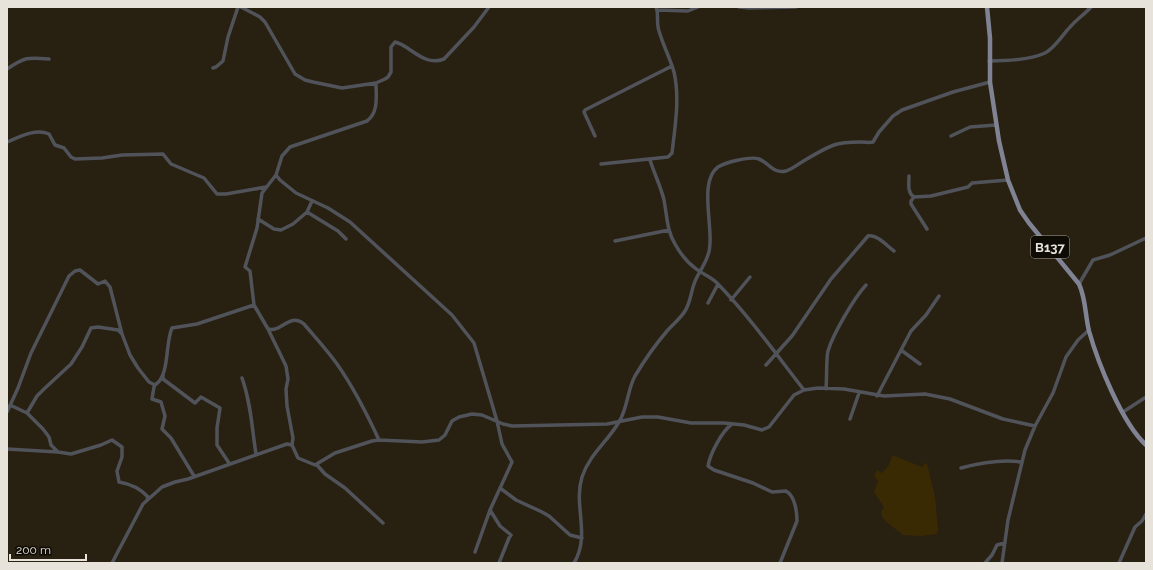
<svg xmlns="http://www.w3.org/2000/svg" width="1153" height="570" font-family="Raleway,sans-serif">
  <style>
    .green { fill: #3a2a03 }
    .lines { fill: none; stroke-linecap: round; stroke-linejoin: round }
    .minor { stroke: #51535a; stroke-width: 3.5 }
    .major { stroke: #808393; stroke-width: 4.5 }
    .labels { text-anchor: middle; stroke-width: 3; stroke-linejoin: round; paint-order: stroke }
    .shield { fill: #0e0b05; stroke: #a7a29a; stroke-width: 1 }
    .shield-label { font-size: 13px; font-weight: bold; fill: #e8e3da }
  </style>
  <rect width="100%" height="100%" fill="#282011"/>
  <path class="green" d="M892 455 922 467 925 463 927 464 935 497 938 529 937 534 920 536 903 535 889 524 882 517 881 512 884 507 874 492 878 481 874 476 877 470 882 473C889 466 890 464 892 455Z"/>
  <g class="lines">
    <path class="minor" d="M241 7 260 17 265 22 295 74 305 80 313 82 342 88 376 83 385 79 388 77 391 72V47L395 42C410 45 423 67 444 59L474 27 489 7
      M739 7 749 8 796 7
      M658 10 688 11 698 7
      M989 61C1006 61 1030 60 1045 53 1056 47 1062 35 1071 26 1077 19 1085 14 1091 7
      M213 68 216 67 223 61 228 37 238 7
      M7 69C25 57 27 57 49 59
      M376 83C376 96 379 112 367 121L290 147 282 156 276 175 280 180 296 193 328 208 350 222 452 315 474 343 497 421 502 444 512 462 490 510 475 552
      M595 136 584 112 585 110 672 66
      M951 136 970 127 996 125
      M7 142C19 137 36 128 49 134L55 145 64 148 71 157 75 159 102 158 122 155 163 154 171 164 204 178 217 194H226L266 187
      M650 160C654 173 661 187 664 200 667 216 667 231 675 244 680 253 687 262 695 268 702 274 710 276 717 283 749 316 776 354 804 390
      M601 164 668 157 672 153C675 127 680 98 674 72 670 58 663 45 659 31 656 23 659 13 656 7
      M276 175 262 193 257 228 245 267 250 271 254 305 268 329C282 333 289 312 304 324 315 337 327 350 337 364 354 388 367 414 379 440
      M909 176C909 183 907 193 914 197
      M307 212 338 231 346 239
      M258 219 274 229 281 230 293 224 307 212 312 201
      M927 229 911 204V201L914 197 931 196 968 187 972 183 1008 180
      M615 241 669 230
      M1079 284 1093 260 1110 255 1146 238
      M731 300 750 277
      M708 303 718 284
      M268 329 286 366 288 379 286 389 287 406 293 438 292 445
      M901 350 920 364
      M766 365 792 336 831 279 868 236C877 234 887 246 894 251
      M163 375V379L195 403 201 397 220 408 217 428V445L229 463
      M242 378C251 403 252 429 256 454
      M155 385 154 387 152 399 161 402 165 416 162 429 171 438 194 476
      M826 389C827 378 826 359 828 351 833 334 854 298 866 285
      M877 396 911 331 926 315 939 296
      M10 405 27 413 43 429 49 437 51 445 58 452
      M7 412 18 388 31 353 69 276 75 271 80 270 98 284 105 281 110 287 122 334
      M1123 412 1146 397
      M27 413 37 396 44 389 71 364 82 347 91 328 98 327 118 330 122 334 130 355 138 368 149 382 155 385C170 376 165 343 172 328L197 324 254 305
      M850 419 859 393
      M732 424C722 431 710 454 708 466L714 470 753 483 772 492 786 491C795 496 797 512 797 521L780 563
      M7 449 58 452 71 454 101 445 112 440 122 447V457L117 471 119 482C131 484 140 488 148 497L147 500
      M317 465 325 474 345 488 383 523
      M961 468C980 463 1001 459 1021 462
      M500 488 516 500 542 512 549 516 570 535 582 538
      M490 510 500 526 511 535 509 538 499 563
      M112 563 143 504 162 487 175 482 188 479 287 444 292 445 298 458 315 465 335 453 372 441 379 440 422 442 439 440 445 435 452 421 459 417 472 414 482 415 503 424 512 426 607 424 642 417H658L691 423H724L744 425 762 430 769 427 794 395 804 390 818 388 844 389 884 396 925 394 950 399 1003 419 1035 426
      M574 563C591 535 573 506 582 477 589 455 608 441 619 422 628 407 627 391 635 376 644 361 655 345 667 331 673 324 680 319 685 311 691 302 691 289 696 279 700 271 705 264 708 255 716 233 697 182 718 167 726 162 751 156 759 159 769 163 773 174 786 171 792 169 797 165 802 162 812 156 823 149 834 145 842 142 853 142 861 142 866 142 869 143 873 142L879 132 893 116 902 110 953 92 990 82
      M985 563 992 555 997 545 1005 543
      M1002 563 1008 520 1025 450 1035 426 1053 393 1066 357 1078 340 1089 330
      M1119 563 1135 527 1142 521 1146 514"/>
    <path class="major" d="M987 7 990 38V82L999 141 1008 180 1020 210 1029 223 1079 284C1086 299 1085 315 1089 331 1098 363 1122 423 1146 445"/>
  </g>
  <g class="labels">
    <rect class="shield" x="1031" y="236" width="38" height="22" rx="3"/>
    <g class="shield-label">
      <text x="1050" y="252">B137</text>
    </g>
  </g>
  <rect width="1153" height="570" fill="none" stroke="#e8e3da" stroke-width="16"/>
  <path d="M10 554v6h76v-6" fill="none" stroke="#e8e3da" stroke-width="2"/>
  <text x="16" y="554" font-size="12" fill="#e8e3da" stroke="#0e0b05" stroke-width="3" paint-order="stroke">200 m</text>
</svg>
